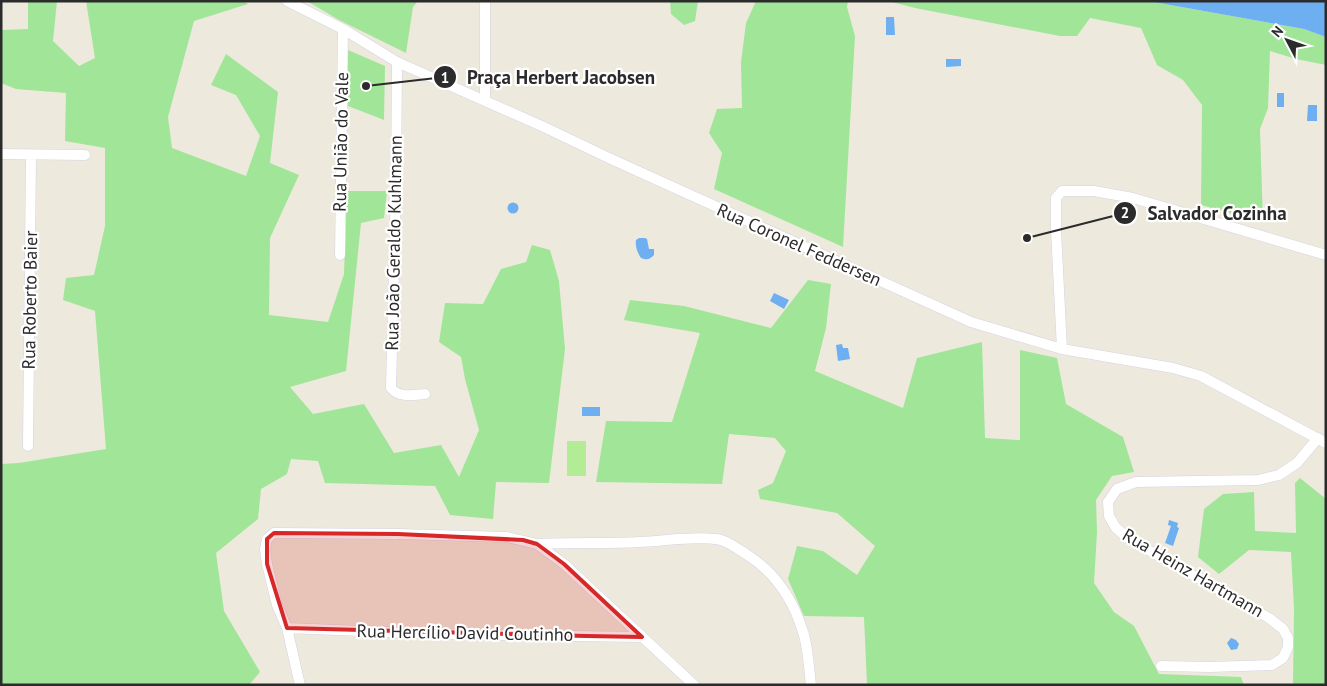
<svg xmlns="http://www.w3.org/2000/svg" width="1327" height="686" font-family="'PT Sans',sans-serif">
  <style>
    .green { fill: #a0e598 }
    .pitch { fill: #b2ec94 }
    .water { fill: #6eaff2 }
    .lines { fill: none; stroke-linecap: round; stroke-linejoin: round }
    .street-casing { stroke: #d3d2e4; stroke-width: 11 }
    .street { stroke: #fff; stroke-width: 10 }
    .marked { fill: #d62828; fill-opacity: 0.2; stroke: #d62828; stroke-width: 4; stroke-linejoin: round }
    .labels { text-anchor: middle; stroke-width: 4.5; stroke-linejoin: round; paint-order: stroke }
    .street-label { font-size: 18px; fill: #2b2b2b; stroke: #fff }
    .leader { fill: none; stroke: #2b2b2b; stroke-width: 2 }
    .callout-dot { fill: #2b2b2b; stroke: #fff; stroke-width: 2 }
    .mark-label { font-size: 15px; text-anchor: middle; font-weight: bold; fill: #fff }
    .callout-label { font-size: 19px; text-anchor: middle; font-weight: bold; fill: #2b2b2b; stroke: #fff; stroke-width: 4.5; stroke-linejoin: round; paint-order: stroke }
  </style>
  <rect width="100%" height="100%" fill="#edeadd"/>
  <path class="green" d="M28 1H57L53 41 79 66 95 58 86 1H244L248 4 194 21 168 117 172 148 246 176 260 136 236 95 211 85 226 54 278 92 270 163 299 175 270 238 269 315 328 322 344 274 347 191H387L384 218 361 223 346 371 290 387 313 414 364 404 394 453 441 445 459 477 479 430 465 379 461 357 439 342 445 303 483 304 501 269 526 262 532 245 550 250 559 281 565 349 549 483 496 482 493 519 450 515 435 486 325 483 318 461 291 459 287 474 261 489 258 519 216 553 224 611 260 672 249 685H1V464L19 463 106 449 95 311 63 300 66 278 94 275 105 226V148L65 141 66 93 16 89 1 83V30L28 29Z
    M307 1H418L413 7 406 53 339 20Z
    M670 1H698L695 21 684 25 671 14Z
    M756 1H848L847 7 855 36 843 247 714 189 722 153 709 133 717 109 742 108 741 62 746 23Z
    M888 1H1148L1304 29 1326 37V65L1296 59 1270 51 1268 108 1260 129 1263 222 1201 205 1202 105 1183 80 1157 65 1141 28 1090 18 1077 36H1060L915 8Z
    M348 50 385 66 384 120 348 106Z
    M808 280 831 284 826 328 815 371 903 408 917 358 982 342 985 438 1020 440V350L1057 358 1066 404 1123 437 1134 472 1112 476 1096 500 1097 532 1094 583 1114 612 1134 626 1159 674 1241 677 1244 685H867L864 617 804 616 788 579 797 546 823 551 857 575 875 546 837 513 760 499 758 490 773 483 786 451 775 438 729 434 722 484 596 482 606 421 672 422 700 333 624 320 630 300 684 306 771 328Z
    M1300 478 1326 499V685H1293L1294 608 1291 552 1249 550 1219 574 1198 557 1204 509 1223 494 1254 492 1255 531 1296 533 1295 483Z"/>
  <path class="pitch" d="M567 441H586V476H567Z"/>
  <path class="water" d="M1148 1H1326V37L1304 29Z
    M886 17H894L895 35H886Z
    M946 59H961V66L946 67Z
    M1277 93H1284V107H1277Z
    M1308 105H1317V121H1307Z
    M507.5 208a5.5 5.5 0 1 1 11 0a5.5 5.5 0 1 1-11 0Z
    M639 238H645L647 239 649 249H654V255C649 260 647 260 641 258 637 252 635 246 636 240Z
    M774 293 789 300 784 309 770 301Z
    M842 344 843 348H848L850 359 838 361 836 345Z
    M582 407H600V416H582Z
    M1169 520 1178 523 1177 527 1179 528 1173 546 1165 543 1171 526 1168 525Z
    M1231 638 1236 640 1239 644 1237 649 1231 650 1227 643Z"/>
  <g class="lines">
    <defs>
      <path id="street" d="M287 1 343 29 397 62 544 127 611 159 971 322 1062 349 1173 368 1201 376 1326 443
        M397 62 396 188 391 388C399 398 413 395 425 394
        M485 101V1
        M1 154 85 155
        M340 255 343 29
        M1062 349 1056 230V198L1062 191H1094L1133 198 1326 255
        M28 446 31 155
        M537 544C571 542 605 544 639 542 664 541 691 536 716 539 726 540 737 548 746 554 775 572 793 599 803 632 808 646 809 669 811 685
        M287 628 436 634 642 637
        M1161 666 1210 667 1272 665 1283 658 1288 647V638L1283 629 1269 618 1132 541 1116 528 1109 516 1108 502 1117 489 1136 482 1258 480 1279 475 1297 463 1318 438
        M300 685 287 628 277 605 267 564 265 549 267 539 274 533 398 534 507 537 537 544 564 564 694 685"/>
    </defs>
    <use href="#street" class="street-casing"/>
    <use href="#street" class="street"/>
  </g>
  <path class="marked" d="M274 533 398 534 523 540 537 544 564 564 642 637 586 636 287 628 267 564V539Z"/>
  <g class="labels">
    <g class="street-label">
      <text transform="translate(341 142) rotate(-89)" y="6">Rua União do Vale</text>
      <text transform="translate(394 243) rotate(-89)" y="6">Rua João Geraldo Kuhlmann</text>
      <text transform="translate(799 245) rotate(24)" y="6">Rua Coronel Feddersen</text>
      <text transform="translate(30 300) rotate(-89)" y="6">Rua Roberto Baier</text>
      <text transform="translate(1193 573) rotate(30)" y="6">Rua Heinz Hartmann</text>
      <text transform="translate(465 633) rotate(1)" y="6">Rua Hercílio David Coutinho</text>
    </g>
  </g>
  <path class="leader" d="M366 86L445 77M1027 238L1125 213"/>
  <g class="callout-dot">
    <circle cx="366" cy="86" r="5"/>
    <circle cx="1027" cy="238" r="5"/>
    <circle cx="445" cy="77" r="12"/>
    <circle cx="1125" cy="213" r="12"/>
  </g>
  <g class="mark-label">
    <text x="445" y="83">1</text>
    <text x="1125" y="218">2</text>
  </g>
  <g class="callout-label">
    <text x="561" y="84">Praça Herbert Jacobsen</text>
    <text x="1217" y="220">Salvador Cozinha</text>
  </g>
  <rect width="1327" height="686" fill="none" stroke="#2b2b2b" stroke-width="5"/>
  <g transform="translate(1287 40) rotate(311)" stroke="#ffffff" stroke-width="4" paint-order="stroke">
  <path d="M0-4L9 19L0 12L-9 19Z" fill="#2b2b2b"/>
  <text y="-8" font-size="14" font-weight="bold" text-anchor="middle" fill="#2b2b2b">N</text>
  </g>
</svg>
